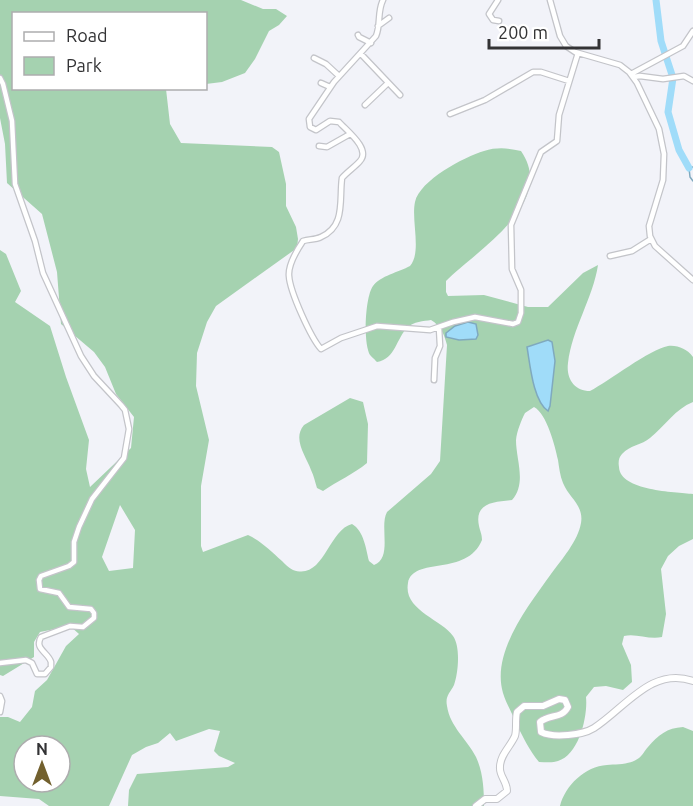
<svg xmlns="http://www.w3.org/2000/svg" width="693" height="806" font-family="Ubuntu,sans-serif">
  <style>
    .green { fill: #a5d2b0; fill-rule: evenodd }
    .water { fill: #a0dcf9; stroke: #7fa9be; stroke-width: 1.5 }
    .lines { fill: none; stroke-linecap: round; stroke-linejoin: round }
    .stream { stroke: #7fa9be; stroke-width: 1.5 }
    .river { stroke: #a0dcf9; stroke-width: 7 }
    .street-casing { stroke: #c3c4c9; stroke-width: 7 }
    .secondary-casing { stroke: #c3c4c9; stroke-width: 8 }
    .street { stroke: #fff; stroke-width: 4.5 }
    .secondary { stroke: #fff; stroke-width: 6 }
  </style>
  <rect width="100%" height="100%" fill="#f2f3f9"/>
  <path class="green" d="M0 0H241L263 9H276L287 16 279 25 269 31 255 59 245 73 222 82 206 84V14H14V88L166 89 170 124 181 143 272 147 279 152 286 184V206L296 227 298 239 297 248 216 306 207 322 197 353 196 386 209 440 201 486V546L203 552 248 535C261 541 271 551 282 561 285 564 289 568 293 570 324 581 328 530 352 524 364 531 366 549 369 561L374 565C393 558 379 526 387 512L431 474 440 461 447 345C444 334 441 326 431 320 424 321 413 322 408 327 396 338 396 359 377 362 376 361 371 356 370 355 363 344 365 297 373 286 380 276 399 272 410 266 422 252 411 221 415 202 420 180 464 157 484 151 497 147 508 148 521 151 557 203 477 250 446 281V292L448 296 484 295 528 307H548L583 273 598 265C593 298 572 329 568 363 566 378 574 391 590 391 609 381 650 349 668 346 678 345 687 349 693 357V402C675 409 665 426 650 438 642 445 630 445 622 454 619 457 618 462 619 467 620 491 675 492 693 494V539L679 546 668 556 661 569 666 614 662 637C649 640 636 633 624 636L622 644 631 665 632 682 623 690 606 686 594 687 586 697C588 716 579 755 558 761 553 763 545 762 539 762 529 750 523 737 516 723 512 713 506 703 503 693 491 652 529 605 551 574 562 559 578 541 581 523 584 505 569 498 563 483 560 476 559 467 558 460 555 446 547 414 534 407L525 413C521 421 517 431 516 440 516 460 527 483 512 500 495 502 474 502 479 526 480 531 482 534 482 540 467 577 413 556 408 583 403 610 441 619 453 636 461 647 458 674 454 685 450 693 445 696 447 706 450 727 467 739 476 757 483 772 484 789 484 806H128L129 790 137 774 228 767 235 763 219 756 214 751 220 731 209 729 176 741 170 733 158 743 146 747 132 755 109 806H49L39 799 0 796V717H8L20 722 32 707 35 691 47 680 66 646 79 634 70 626 40 632 34 642V657L3 676 0 675V250L6 254 21 291 15 302 50 326 66 377 89 440 86 469 90 487 131 448 134 417 116 394 105 367 94 352 61 324 57 272 42 214 7 183 5 144 0 118ZM120 505 135 530 133 568 109 571 102 557ZM24 746H60V782H24Z
    M350 398 363 402 368 424 367 463C354 474 337 481 323 491L317 488C315 482 314 476 311 470 306 456 292 439 304 425Z
    M683 727 693 731V806H560C565 786 585 766 607 765 617 764 630 765 639 758 642 756 645 750 648 747 658 735 667 728 683 727Z"/>
  <path class="water" d="M468 322 476 324 478 335 476 339 459 340 446 337V333L455 326Z
    M548 340 552 342 555 361 550 406 548 411C533 401 530 364 527 347Z"/>
  <g class="lines">
    <path class="stream" d="M693 167 689 168 690 177 693 181"/>
    <path class="river" d="M656 0 661 41 673 78 668 112 679 150 689 168"/>
    <defs>
      <path id="street" d="M383 0C377 12 381 24 376 36L334 82 309 119 310 127 316 130 330 121 339 122C347 131 371 149 360 161 355 167 348 171 342 178 339 200 346 226 321 237 315 240 309 239 303 241 297 250 288 266 289 276 290 292 311 338 321 349L341 338 377 326 430 330 453 322 475 317 513 324 518 322 521 313V290L512 269 511 225 541 152 557 141 559 115 578 53
        M498 0 489 14 493 20 499 21
        M550 0 560 36 566 46 575 52 620 65 629 72 637 83 659 129 664 154 663 180 649 226 650 236 655 246 693 280
        M378 26 389 18
        M358 35 359 37 371 43
        M361 54 400 95
        M314 58 326 64 339 76
        M631 74 683 46 693 31
        M634 77 640 76 663 79 684 76 693 81
        M0 78 3 84 12 121 15 184 35 241 43 273 81 356 94 376 121 405 125 410 129 429 124 458 92 499 79 527 74 542V562L69 566 41 576 39 580 40 589 59 593 69 607 91 609 94 613V618L83 627 70 626 41 637C34 649 48 652 51 662V667L45 674H37L32 663 26 660 0 663
        M321 83 330 87
        M365 105 388 83
        M450 114 485 100 533 72H541L569 81
        M319 146 327 147 350 134
        M610 256 632 251 651 239
        M434 380 435 358 440 346 439 328
        M0 696 2 701 0 712"/>
      <path id="secondary" d="M476 806 485 799H497L507 791C507 781 499 776 500 767 500 755 510 747 515 736 517 729 515 720 517 712L524 706H543L559 699 565 700 568 707C562 719 549 714 540 722L541 732C549 736 558 736 568 735 577 734 586 733 594 728 625 708 652 666 693 681"/>
    </defs>
    <use href="#street" class="street-casing"/>
    <use href="#secondary" class="secondary-casing"/>
    <use href="#street" class="street"/>
    <use href="#secondary" class="secondary"/>
  </g>
  <rect x="12" y="12" width="195" height="78" fill="#ffffff" stroke="#adadae" stroke-width="1.5"/>
  <rect x="24" y="32" width="30" height="9" fill="#ffffff" stroke="#adadae" stroke-width="1.5"/>
  <text x="66" y="42" font-size="18" fill="#333335">Road</text>
  <rect x="24" y="57" width="30" height="18" fill="#a5d2b0" stroke="#adadae" stroke-width="1.5"/>
  <text x="66" y="72" font-size="18" fill="#333335">Park</text>
  <g transform="translate(42 764)"><circle r="28" fill="#ffffff" stroke="#adadae" stroke-width="1.5"/>
  <path d="M0-4.5L10 22L0 15L-10 22Z" fill="#72602e"/>
  <text y="-9" font-size="16" font-weight="bold" text-anchor="middle" fill="#333335">N</text>
  </g>
  <path d="M489 39v9h110v-9" fill="none" stroke="#333335" stroke-width="3"/>
  <text x="498" y="39" font-size="18" fill="#333335" stroke="#ffffff" stroke-width="4.5" paint-order="stroke">200 m</text>
</svg>
